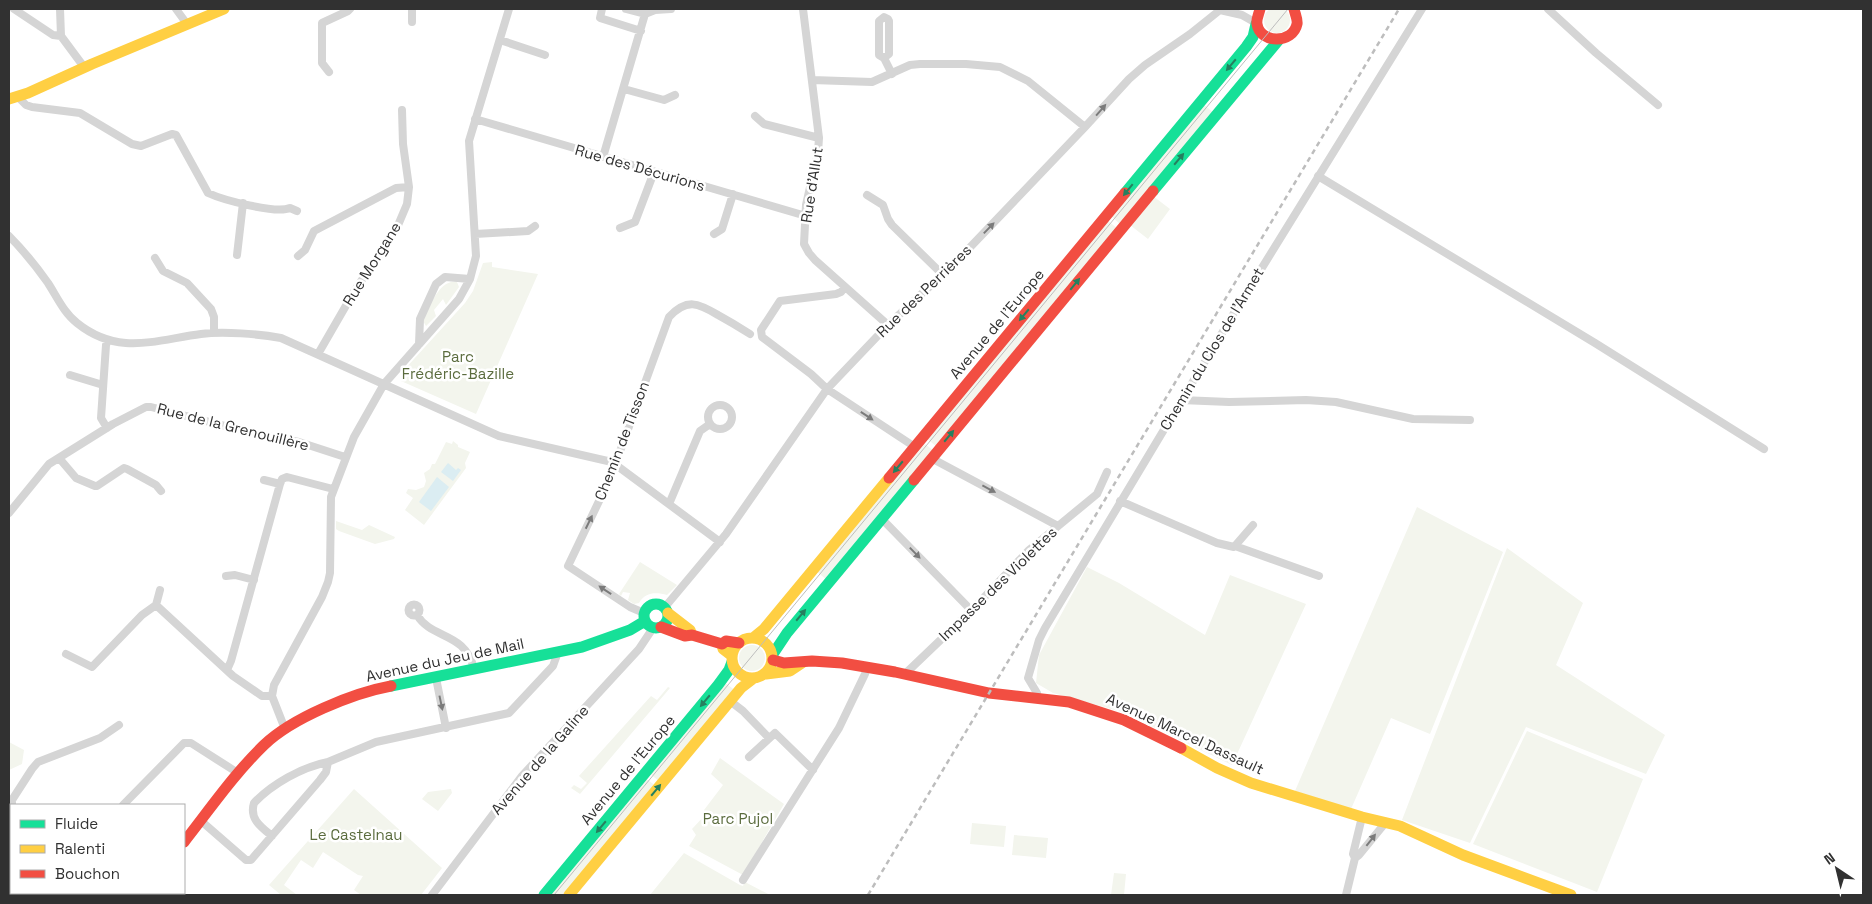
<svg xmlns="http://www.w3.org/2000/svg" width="1872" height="904" font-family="'Space Grotesk',sans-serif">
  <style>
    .green { fill: #f3f5ed }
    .water { fill: #dbedf2 }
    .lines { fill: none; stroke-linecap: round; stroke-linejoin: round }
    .street { stroke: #d5d5d5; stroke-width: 8 }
    .fast { stroke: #16e098; stroke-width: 11 }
    .slow { stroke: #ffcf43; stroke-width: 11 }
    .jam { stroke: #f24e42; stroke-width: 11 }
    .tram { stroke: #bdbdbd; stroke-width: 1 }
    .rail { stroke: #bdbdbd; stroke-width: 2.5; stroke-dasharray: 5 4; stroke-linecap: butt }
    .oneway { fill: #25805f }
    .oneway2 { fill: #7b7b7b }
    .labels { text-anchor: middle; stroke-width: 5; stroke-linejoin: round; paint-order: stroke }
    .street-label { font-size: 15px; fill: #313131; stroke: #fff }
    .park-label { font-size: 15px; fill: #5b6c3e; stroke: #fff }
  </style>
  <rect width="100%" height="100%" fill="#fff"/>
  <path class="green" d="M1264 20a13 13 0 1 1 26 0a13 13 0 1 1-26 0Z
    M1203 104 1214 113 1121 225 1111 216Z
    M1153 196 1170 209 1148 239 1130 225Z
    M1107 220 1118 229 937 447 926 438Z
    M492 262V267L538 274 476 414 401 381 404 370 465 303 473 291 483 263Z
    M451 282H457L459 287 446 305 443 299 434 310 436 316 426 326 423 321C430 308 436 286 451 282Z
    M453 441 458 445V447L470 452 465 463 466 468 424 525 405 510 413 498 406 493 408 489 416 490 424 487 426 481 424 473 430 469 432 464H435L446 442 452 444Z
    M925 444 934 451 827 580 816 571Z
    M1417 507 1503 552 1430 734 1391 718 1351 809 1295 791Z
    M336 521 362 530 369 525 395 537 394 539 375 544 339 531 336 529Z
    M1507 548 1583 603 1556 665 1665 735 1646 774 1526 727 1470 843 1402 820Z
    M640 562 677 585 667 595C656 592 645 592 639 603L634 604 628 600 630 593 623 592 621 596 619 594Z
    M1087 567 1119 583 1205 635 1230 575 1306 604 1232 765 1122 712 1053 693 1036 683 1039 655Z
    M739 658a13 13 0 1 1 26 0a13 13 0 1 1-26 0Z
    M724 682 736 691 660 782 649 773Z
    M668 687 670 688 580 794 571 788 574 785 581 789 587 783 579 776 651 696 657 700Z
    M1527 731 1643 779 1597 892 1473 844Z
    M9 742 24 750 22 764 9 770Z
    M720 758 784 804 743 875 689 846 696 835 692 829 705 815 704 810 723 785 711 774Z
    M645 778 656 786 566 895H548Z
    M354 789 442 868 421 895H361L354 890 363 876 358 875 323 852 313 868 301 860 284 885 297 895H281L269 885Z
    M451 789 452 793 438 811 422 799 428 792Z
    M972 823 1006 826 1004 847 970 844Z
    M1014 835 1048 838 1046 858 1012 855Z
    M684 853 740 885 743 886 745 882 770 895H650Z
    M1114 873 1126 874 1124 895H1111Z"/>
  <path class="water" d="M448 463 456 470 458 468 461 470 453 481 441 472Z
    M437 477 449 487 431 511 419 502Z"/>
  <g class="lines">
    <path class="street" d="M14 9 53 35 61 36
      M60 9 61 36 84 67
      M176 9 187 24
      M412 9V22
      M602 9 600 18 641 31
      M626 9 645 14
      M803 9 819 138 818 152 806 205 804 244 809 253 815 260 888 325
      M1548 9 1596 53 1658 105
      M1220 10 1242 15 1256 23
      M500 40 545 55
      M884 58 879 55V21L884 17 888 19 889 21V54L884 58 892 74
      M329 72 322 63V23L348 11 350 9
      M812 80 872 82 910 65 920 64H966L1000 67 1028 81 1085 127
      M624 89 664 100 675 95
      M18 97 26 105 32 107 80 113 132 144 141 146 172 134 176 135 208 193C223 200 276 214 290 208L297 211
      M755 116 764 124 819 138
      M475 119 806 216
      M603 157 645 14 655 10 671 9
      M1318 176 1595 343 1764 449
      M867 195 883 205 888 219 892 225 942 274
      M620 228 635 222 654 172
      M475 234 528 231 535 226
      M714 234 722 229 733 194
      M9 236C24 251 36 266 48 283 57 297 64 313 77 323 118 356 155 340 201 334 223 331 259 334 281 338L499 436 612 462 720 542
      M237 255 243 203
      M298 256 305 250 314 231 396 188 409 187
      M155 258 163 271 187 283 211 309 214 317V333
      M845 287 841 292 836 294 780 301 761 330 762 337 811 374 827 389 915 447
      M419 344 420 319 436 284 445 277 470 279
      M318 354 355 290 396 230 407 204 409 187 403 144 402 110
      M70 375 103 385
      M1181 400 1229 402 1306 400 1336 402 1413 419 1470 420
      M708 417a12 12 0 1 1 24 0a12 12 0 1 1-24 0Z
      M107 428 101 418 106 345 108 340
      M59 458 76 478 95 486H97L124 468 127 469 156 485 161 491
      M931 458 1058 526
      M264 480 280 484 282 479 287 477 333 489
      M1120 501 1217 543 1234 547 1253 525
      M669 504 700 431 710 424
      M9 513 49 464 113 424 146 407H151L256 434 299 442 345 457
      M881 518 970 609
      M1235 546 1319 576
      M226 576 235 575 254 580
      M160 590 156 605 233 676 262 696H272
      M408.5 610a5.5 5.5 0 1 1 11 0a5.5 5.5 0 1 1-11 0Z
      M665 607 726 534 827 389 888 325 956 262 1085 127 1129 79 1145 65 1190 34 1220 10
      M644 613 630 607 568 566 611 476 669 317C687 298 698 303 718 315 729 321 739 327 750 334
      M417 615C432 640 465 631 474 669
      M66 654 92 667 142 615 156 605
      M227 670 231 661 280 484
      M906 673 974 608 1029 550 1097 494 1107 472
      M436 678 446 728
      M1038 698 1037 693 1028 678 1039 640 1045 628 1234 313 1422 9
      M730 701 743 711 769 738
      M285 729 272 696 274 685 322 597 328 582 330 573 331 497 354 437 384 384 459 299 470 279 476 256 469 141 509 9
      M749 757 775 733 813 770
      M12 805V800L32 769 38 762 100 738 119 725
      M123 805 184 743H191L238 773
      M200 820 246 860H251L320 780 326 772 328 762 376 742 509 713 553 666 558 652
      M272 836C261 827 249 819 254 803 272 784 302 767 328 762
      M1355 858 1359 855 1386 822
      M743 880 839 728 865 674 867 667
      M75 893 79 895
      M48 895 50 893
      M432 895 522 776 639 649 653 628
      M1346 895 1355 858 1353 854 1362 817"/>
    <path class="fast" d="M1153 191 1278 41
      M1125 193 1246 47 1253 37 1256 24
      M644 616a12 12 0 1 1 24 0a12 12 0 1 1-24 0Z
      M773 654 787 633 914 480
      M391 686 582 647 630 630 645 621
      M544 895 718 685 729 670 732 662"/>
    <path class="slow" d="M9 99 28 93 92 64 224 9
      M668 613 690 630 692 635
      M732 658a20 20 0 1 1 40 0a20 20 0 1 1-40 0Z
      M753 638 764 629 889 478
      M722 644 723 649 732 656
      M766 674 790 671 802 663
      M1181 748 1217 768 1251 783 1362 817 1400 826 1463 855 1571 895
      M569 895 741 688 754 678"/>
    <path class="jam" d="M1260 9C1259 14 1256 19 1257 24 1260 44 1293 44 1297 24 1298 20 1295 14 1294 9
      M889 478 1125 193
      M914 480 1153 191
      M661 627 685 636 692 635 722 644 726 641 739 643
      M773 660 784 663 812 661 842 663 895 672 989 693 1069 702 1124 720 1181 748
      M184 842C210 809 234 774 264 745 292 718 353 693 391 686
      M146 895 148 893"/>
    <path class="tram" d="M554 895 1288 9"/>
    <path class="rail" d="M868 895 1399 9"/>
  </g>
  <defs><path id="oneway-solid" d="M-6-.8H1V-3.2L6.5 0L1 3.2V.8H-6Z" transform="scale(1.25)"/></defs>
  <g class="oneway">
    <use href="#oneway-solid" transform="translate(1231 65) rotate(130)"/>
    <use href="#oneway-solid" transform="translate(1179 159) rotate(-50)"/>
    <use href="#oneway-solid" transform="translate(1128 190) rotate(129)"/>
    <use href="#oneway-solid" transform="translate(1075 284) rotate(-51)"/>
    <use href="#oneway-solid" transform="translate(1024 315) rotate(130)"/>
    <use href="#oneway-solid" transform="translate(949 436) rotate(-50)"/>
    <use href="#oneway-solid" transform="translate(898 467) rotate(130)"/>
    <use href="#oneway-solid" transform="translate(801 615) rotate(-50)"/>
    <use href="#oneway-solid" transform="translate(705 701) rotate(130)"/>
    <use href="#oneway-solid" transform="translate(656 790) rotate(-50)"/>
    <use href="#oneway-solid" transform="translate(601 827) rotate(130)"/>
  </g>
  <g class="oneway2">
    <use href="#oneway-solid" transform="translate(1101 110) rotate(-49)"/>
    <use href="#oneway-solid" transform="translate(989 228) rotate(-46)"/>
    <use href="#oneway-solid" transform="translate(867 416) rotate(34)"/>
    <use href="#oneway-solid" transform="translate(989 489) rotate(28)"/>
    <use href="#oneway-solid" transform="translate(589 522) rotate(-64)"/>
    <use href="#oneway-solid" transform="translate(915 553) rotate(46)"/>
    <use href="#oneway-solid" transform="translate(605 590) rotate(-146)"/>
    <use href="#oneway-solid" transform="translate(441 703) rotate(78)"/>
    <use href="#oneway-solid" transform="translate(1371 840) rotate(-52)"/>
  </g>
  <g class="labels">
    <g class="street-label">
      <text transform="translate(640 168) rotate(16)" y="5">Rue des Décurions</text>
      <text transform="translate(812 185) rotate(-81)" y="5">Rue d'Allut</text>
      <text transform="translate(372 264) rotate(-58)" y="5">Rue Morgane</text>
      <text transform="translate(924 291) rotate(-44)" y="5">Rue des Perrières</text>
      <text transform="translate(997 324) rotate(-50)" y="5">Avenue de l'Europe</text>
      <text transform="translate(1212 349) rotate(-59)" y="5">Chemin du Clos de l'Armet</text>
      <text transform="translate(233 427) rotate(14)" y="5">Rue de la Grenouillère</text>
      <text transform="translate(622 441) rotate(-69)" y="5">Chemin de Tisson</text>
      <text transform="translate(998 584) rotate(-44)" y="5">Impasse des Violettes</text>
      <text transform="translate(445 660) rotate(-12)" y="5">Avenue du Jeu de Mail</text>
      <text transform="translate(1185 734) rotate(25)" y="5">Avenue Marcel Dassault</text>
      <text transform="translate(540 760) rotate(-49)" y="5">Avenue de la Galine</text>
      <text transform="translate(628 770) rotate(-50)" y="5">Avenue de l'Europe</text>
    </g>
    <g class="park-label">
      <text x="458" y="362">Parc<tspan x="458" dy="17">Frédéric-Bazille</tspan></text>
      <text x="738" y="824">Parc Pujol</text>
      <text x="356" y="840">Le Castelnau</text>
    </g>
  </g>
  <rect width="1872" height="904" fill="none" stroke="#313131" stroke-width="20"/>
  <rect x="10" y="804" width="175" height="90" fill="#ffffff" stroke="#adadad"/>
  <rect x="20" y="820" width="25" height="8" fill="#16e098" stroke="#adadad"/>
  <text x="55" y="829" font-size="15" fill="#313131">Fluide</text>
  <rect x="20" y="845" width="25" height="8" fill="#ffcf43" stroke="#adadad"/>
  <text x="55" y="854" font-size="15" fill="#313131">Ralenti</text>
  <rect x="20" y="870" width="25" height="8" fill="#f24e42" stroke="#adadad"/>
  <text x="55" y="879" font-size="15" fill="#313131">Bouchon</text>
  <g transform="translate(1837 869) rotate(325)" stroke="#ffffff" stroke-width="4" paint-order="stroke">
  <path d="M0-4L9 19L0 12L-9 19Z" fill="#313131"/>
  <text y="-8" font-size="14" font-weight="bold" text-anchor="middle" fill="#313131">N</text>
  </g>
</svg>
